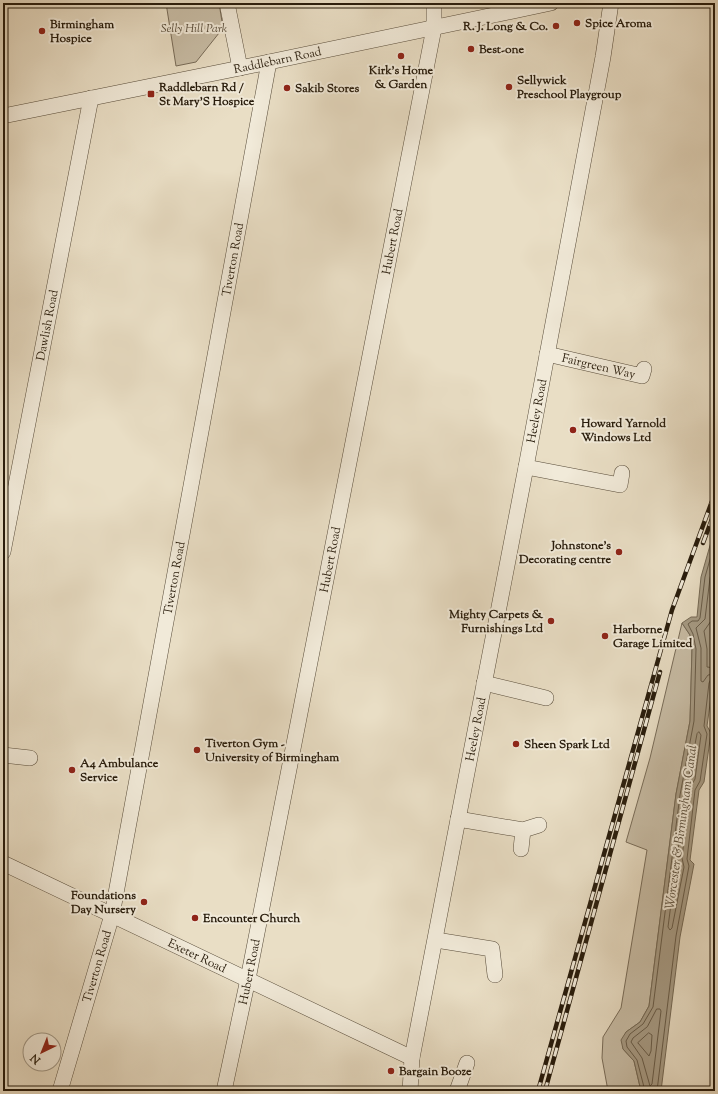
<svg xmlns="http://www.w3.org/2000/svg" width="718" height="1094" font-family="'Sorts Mill Goudy',serif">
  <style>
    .green { fill: #c8bda6; stroke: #786c59 }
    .water { fill: #a79c86; stroke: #746955 }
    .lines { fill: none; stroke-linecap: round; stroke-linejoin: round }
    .shore { stroke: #685c49; stroke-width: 1 }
    .minor-casing { stroke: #584c3a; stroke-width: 16 }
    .minor { stroke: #f1ead9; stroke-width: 15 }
    .rail-casing { stroke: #281c0c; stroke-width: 4.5 }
    .rail { stroke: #f1ead9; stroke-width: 3; stroke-dasharray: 9; stroke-linecap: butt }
    .poi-dot { fill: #8f2418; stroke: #f1ead9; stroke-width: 1.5 }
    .labels { text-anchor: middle; stroke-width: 4; stroke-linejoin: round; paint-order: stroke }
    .poi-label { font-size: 12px; font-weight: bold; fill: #281c0c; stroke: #f1ead9; text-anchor: start }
    .park-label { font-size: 12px; font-style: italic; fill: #584c3a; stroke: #f1ead9 }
    .street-label { font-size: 12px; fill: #281c0c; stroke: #f1ead9 }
    .water-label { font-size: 13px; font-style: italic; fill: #5b4f3d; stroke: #f1ead9 }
  </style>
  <rect width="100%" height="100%" fill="#e9dec5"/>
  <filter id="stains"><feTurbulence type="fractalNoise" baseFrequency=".005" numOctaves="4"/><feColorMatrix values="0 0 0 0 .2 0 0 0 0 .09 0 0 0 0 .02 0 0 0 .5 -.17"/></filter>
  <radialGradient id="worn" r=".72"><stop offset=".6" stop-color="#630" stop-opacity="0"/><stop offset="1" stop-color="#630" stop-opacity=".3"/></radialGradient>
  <path class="green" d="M166 3H219L223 28 196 62 176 66Z
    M682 623 690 635 692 649 690 721 676 794 649 1006 640 1022 626 1032 623 1049 634 1061 641 1091H608L602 1058 603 1037 621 1008 647 850 626 842 650 758Z"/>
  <path class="water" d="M715 528V668L707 726 711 733 704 782 699 790 690 860 694 864 680 937 661 1091H641L634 1061 623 1049 621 1040 626 1032 640 1022 649 1006 676 794 690 721 692 649 690 635 682 623 691 617H697L701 577Z"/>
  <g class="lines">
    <path class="shore" d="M715 558 710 578 705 619 696 628 701 648V681L703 682 708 675 715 674
      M715 588 711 621 704 631 707 649V667L715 668
      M699 732 701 735 695 779 690 788 682 858 684 867 672 928 670 930 668 927 685 796 697 734Z
      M657 1009H660L661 1011 652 1084 650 1086 642 1058 631 1042 633 1038 647 1027Z
      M649 1033 652 1035 651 1051 649 1056 638 1043Z
      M645 1091 637 1060 627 1047 626 1041 630 1034 643 1024 653 1007 680 795 694 721 696 649 693 634 688 624 692 621H698L700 618 705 577 715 542
      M657 1091 676 936 689 866 687 859 695 790 700 781 707 734 704 726 709 683 711 679H715"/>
    <defs>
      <g id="minor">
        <path d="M227 3 240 68"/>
        <path id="s1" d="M3 116 240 68 551 3"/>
        <path id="s2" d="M547 354 642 376 644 369"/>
        <path d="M526 467 620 485 622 473"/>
        <path id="s3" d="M3 552 91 98"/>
        <path d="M484 683 546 698"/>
        <path d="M3 755 30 758"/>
        <path d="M458 819 523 830 539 825"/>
        <path d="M521 849 523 830"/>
        <path id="s4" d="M3 863 412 1058"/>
        <path d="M436 940 492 949 495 975"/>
        <path id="s5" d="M60 1091 112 915 269 62"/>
        <path id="s6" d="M224 1091 248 979 434 28V3"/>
        <path id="s7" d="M410 1091 412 1058 526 467 603 57 611 3"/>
        <path d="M457 1091 467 1063"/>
      </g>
    </defs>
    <use href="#minor" class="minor-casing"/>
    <use href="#minor" class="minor"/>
    <defs>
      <path id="rail" d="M703 543 715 511
        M538 1091 672 610 715 493
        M545 1091 660 672"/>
    </defs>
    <use href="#rail" class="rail-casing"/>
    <use href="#rail" class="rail"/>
  </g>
  <g class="poi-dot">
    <circle cx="577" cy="23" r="4"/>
    <circle cx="556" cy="26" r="4"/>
    <circle cx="42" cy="31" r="4"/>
    <circle cx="471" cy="49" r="4"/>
    <circle cx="401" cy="56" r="4"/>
    <circle cx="509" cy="87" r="4"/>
    <circle cx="287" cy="88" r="4"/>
    <rect x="147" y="90" width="8" height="8" rx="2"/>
    <circle cx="573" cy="430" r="4"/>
    <circle cx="619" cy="552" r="4"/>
    <circle cx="551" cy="621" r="4"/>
    <circle cx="605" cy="636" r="4"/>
    <circle cx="516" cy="744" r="4"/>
    <circle cx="197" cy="750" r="4"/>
    <circle cx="72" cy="770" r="4"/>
    <circle cx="144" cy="902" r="4"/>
    <circle cx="195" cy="918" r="4"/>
    <circle cx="391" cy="1071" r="4"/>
  </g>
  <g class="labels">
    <g class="poi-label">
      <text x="585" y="27">Spice Aroma</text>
      <text x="50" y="28">Birmingham<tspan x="50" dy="14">Hospice</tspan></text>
      <text x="548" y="30" text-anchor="end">R. J. Long &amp; Co.</text>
      <text x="479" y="53">Best-one</text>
      <text x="401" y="74" text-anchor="middle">Kirk's Home<tspan x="401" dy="14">&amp; Garden</tspan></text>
      <text x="517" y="84">Sellywick<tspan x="517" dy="14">Preschool Playgroup</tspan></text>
      <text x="159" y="91">Raddlebarn Rd /<tspan x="159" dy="14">St Mary'S Hospice</tspan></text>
      <text x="295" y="92">Sakib Stores</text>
      <text x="581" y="427">Howard Yarnold<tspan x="581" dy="14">Windows Ltd</tspan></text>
      <text x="611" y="549" text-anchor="end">Johnstone's<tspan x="611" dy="14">Decorating centre</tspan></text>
      <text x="543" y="618" text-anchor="end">Mighty Carpets &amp;<tspan x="543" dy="14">Furnishings Ltd</tspan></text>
      <text x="613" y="633">Harborne<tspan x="613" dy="14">Garage Limited</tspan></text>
      <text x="205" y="747">Tiverton Gym -<tspan x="205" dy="14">University of Birmingham</tspan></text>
      <text x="524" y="748">Sheen Spark Ltd</text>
      <text x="80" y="767">A4 Ambulance<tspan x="80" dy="14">Service</tspan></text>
      <text x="136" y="899" text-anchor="end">Foundations<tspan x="136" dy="14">Day Nursery</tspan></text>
      <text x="203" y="922">Encounter Church</text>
      <text x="399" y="1075">Bargain Booze</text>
    </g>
    <g class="park-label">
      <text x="194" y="32">Selly Hill Park</text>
    </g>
    <g class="street-label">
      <text dy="4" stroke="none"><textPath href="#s1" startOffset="280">Raddlebarn Road</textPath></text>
      <text dy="4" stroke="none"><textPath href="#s6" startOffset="866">Hubert Road</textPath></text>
      <text dy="4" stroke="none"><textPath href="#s5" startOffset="850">Tiverton Road</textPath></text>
      <text dy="4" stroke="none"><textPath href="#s3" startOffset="231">Dawlish Road</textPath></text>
      <text dy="4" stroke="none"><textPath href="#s2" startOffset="53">Fairgreen Way</textPath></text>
      <text dy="4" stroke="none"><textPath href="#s7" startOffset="692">Heeley Road</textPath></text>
      <text dy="4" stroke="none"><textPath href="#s6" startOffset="542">Hubert Road</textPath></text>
      <text dy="4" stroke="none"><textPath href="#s5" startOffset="526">Tiverton Road</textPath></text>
      <text dy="4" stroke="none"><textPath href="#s7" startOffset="368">Heeley Road</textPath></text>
      <text dy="4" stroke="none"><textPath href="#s4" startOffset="215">Exeter Road</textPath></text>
      <text dy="4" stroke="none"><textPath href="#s5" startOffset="130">Tiverton Road</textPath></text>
      <text dy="4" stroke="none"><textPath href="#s6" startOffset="122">Hubert Road</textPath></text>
    </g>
    <g class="water-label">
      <text transform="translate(680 827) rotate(-82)" y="5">Worcester &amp; Birmingham Canal</text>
    </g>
  </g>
  <rect width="718" height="1094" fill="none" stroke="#e9dec5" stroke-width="16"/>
  <rect x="4" y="4" width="710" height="1086" fill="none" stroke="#281c0c" stroke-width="2"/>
  <rect x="8" y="8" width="702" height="1078" fill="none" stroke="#281c0c"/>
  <g transform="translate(42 1052) rotate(223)"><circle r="19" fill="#f1ead9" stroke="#a19887"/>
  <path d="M0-3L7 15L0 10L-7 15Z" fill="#8f2418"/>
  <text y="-6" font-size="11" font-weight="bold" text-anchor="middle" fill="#281c0c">N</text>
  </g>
  <rect width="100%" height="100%" filter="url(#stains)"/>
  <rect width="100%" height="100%" fill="url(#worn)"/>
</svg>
